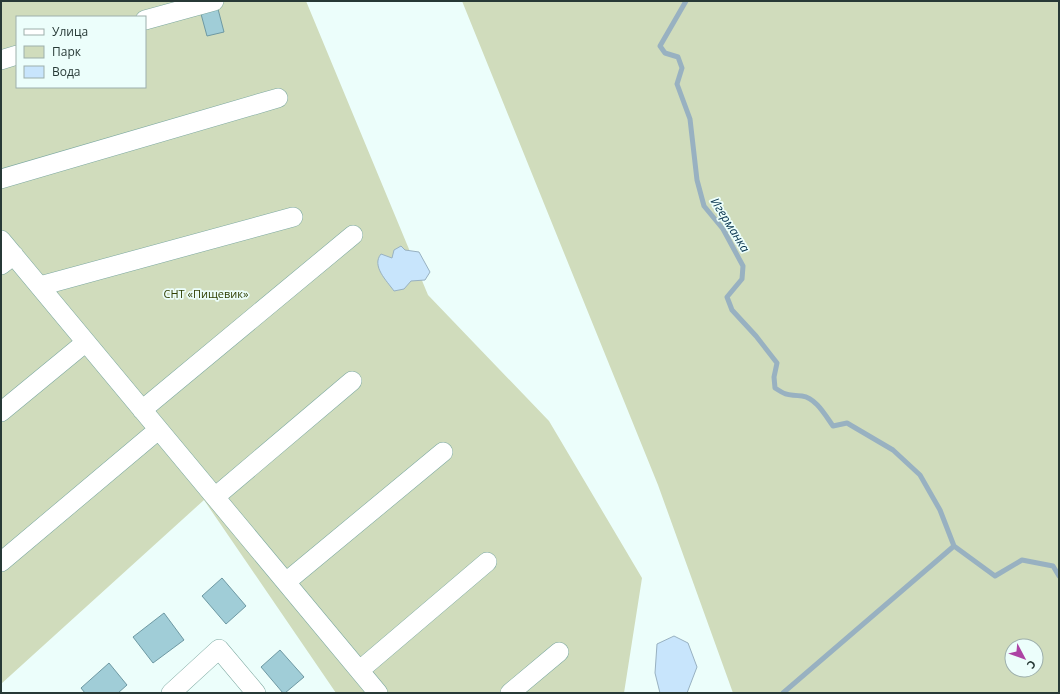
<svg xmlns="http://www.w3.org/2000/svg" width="1060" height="694" font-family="'Open Sans',sans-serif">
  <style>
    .green { fill: #d0dcbc; fill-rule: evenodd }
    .water { fill: #c8e5fc; stroke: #98b1c1 }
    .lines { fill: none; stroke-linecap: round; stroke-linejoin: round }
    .stream { stroke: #98b1c1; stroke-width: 5 }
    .building { fill: #a0cdd7; stroke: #6e99a3 }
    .minor-casing { stroke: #7ca8a0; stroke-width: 20 }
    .minor { stroke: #fff; stroke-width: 19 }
    .labels { text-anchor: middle; stroke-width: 3.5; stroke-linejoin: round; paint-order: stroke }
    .park-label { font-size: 11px; fill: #2e3e00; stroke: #ecfefb }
    .water-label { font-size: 12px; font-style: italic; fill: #022f4a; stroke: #ecfefb }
  </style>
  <rect width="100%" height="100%" fill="#ecfefb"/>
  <path class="green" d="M1 1H306L428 295 549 421 642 578 624 693H336L204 500 1 684ZM17 17H145V87H17Z
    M462 1H1059V693H733L658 485ZM1012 646H1036V670H1012Z"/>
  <path class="water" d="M401 246 405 250 419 252 430 272 425 280 411 281 404 289 394 291C387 281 371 266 381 254L392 258 394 250Z
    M674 636 688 643 697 667 687 693H660L655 673 657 644Z"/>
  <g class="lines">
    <path class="stream" d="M686 1 660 46 665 53 678 57 682 68 677 84 690 119 697 180 704 206 723 229 743 266 742 279 727 297 732 310 756 336 777 363 774 377 775 388C789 397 787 394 802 396 816 398 825 415 833 426L847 423 893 450 920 475 940 510 954 546 995 576 1022 560 1053 566 1059 576
      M783 693 954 546"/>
  </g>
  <path class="building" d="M218 9 224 32 207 36 201 14Z
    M222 578 246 606 226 624 202 596Z
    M164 613 184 640 153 663 133 637Z
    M280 650 304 677 285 693H283L261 667Z
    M109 663 127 685 118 693H85L81 688Z"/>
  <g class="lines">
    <defs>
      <path id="minor" d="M145 20 214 1
        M1 60 17 55
        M1 179 278 98
        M1 240 378 693
        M1 265 14 255
        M40 286 293 217
        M142 410 353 235
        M1 412 86 342
        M215 497 352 381
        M1 562 158 430
        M286 582 443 452
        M360 670 487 562
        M171 693 219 649 256 693
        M510 693 559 652"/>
    </defs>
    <use href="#minor" class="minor-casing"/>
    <use href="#minor" class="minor"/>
  </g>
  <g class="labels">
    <g class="park-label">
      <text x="206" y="298">СНТ «Пищевик»</text>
    </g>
    <g class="water-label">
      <text transform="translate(730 225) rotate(58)" y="4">Игерманка</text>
    </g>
  </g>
  <rect width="1060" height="694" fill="none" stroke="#273936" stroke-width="4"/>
  <rect x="16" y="16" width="130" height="72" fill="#ecfefb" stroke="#9dafac"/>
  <rect x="24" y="29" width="20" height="6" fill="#ffffff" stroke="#9dafac"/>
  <text x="52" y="36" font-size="12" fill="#273936">Улица</text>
  <rect x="24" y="46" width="20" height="12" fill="#d0dcbc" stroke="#9dafac"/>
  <text x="52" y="56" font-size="12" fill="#273936">Парк</text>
  <rect x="24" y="66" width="20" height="12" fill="#c8e5fc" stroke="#9dafac"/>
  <text x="52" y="76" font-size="12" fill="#273936">Вода</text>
  <g transform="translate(1024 658) rotate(131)"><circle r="19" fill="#ecfefb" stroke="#9dafac"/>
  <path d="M0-3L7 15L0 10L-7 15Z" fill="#ad43a4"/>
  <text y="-6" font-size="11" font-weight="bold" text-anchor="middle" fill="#273936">С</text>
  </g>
</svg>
